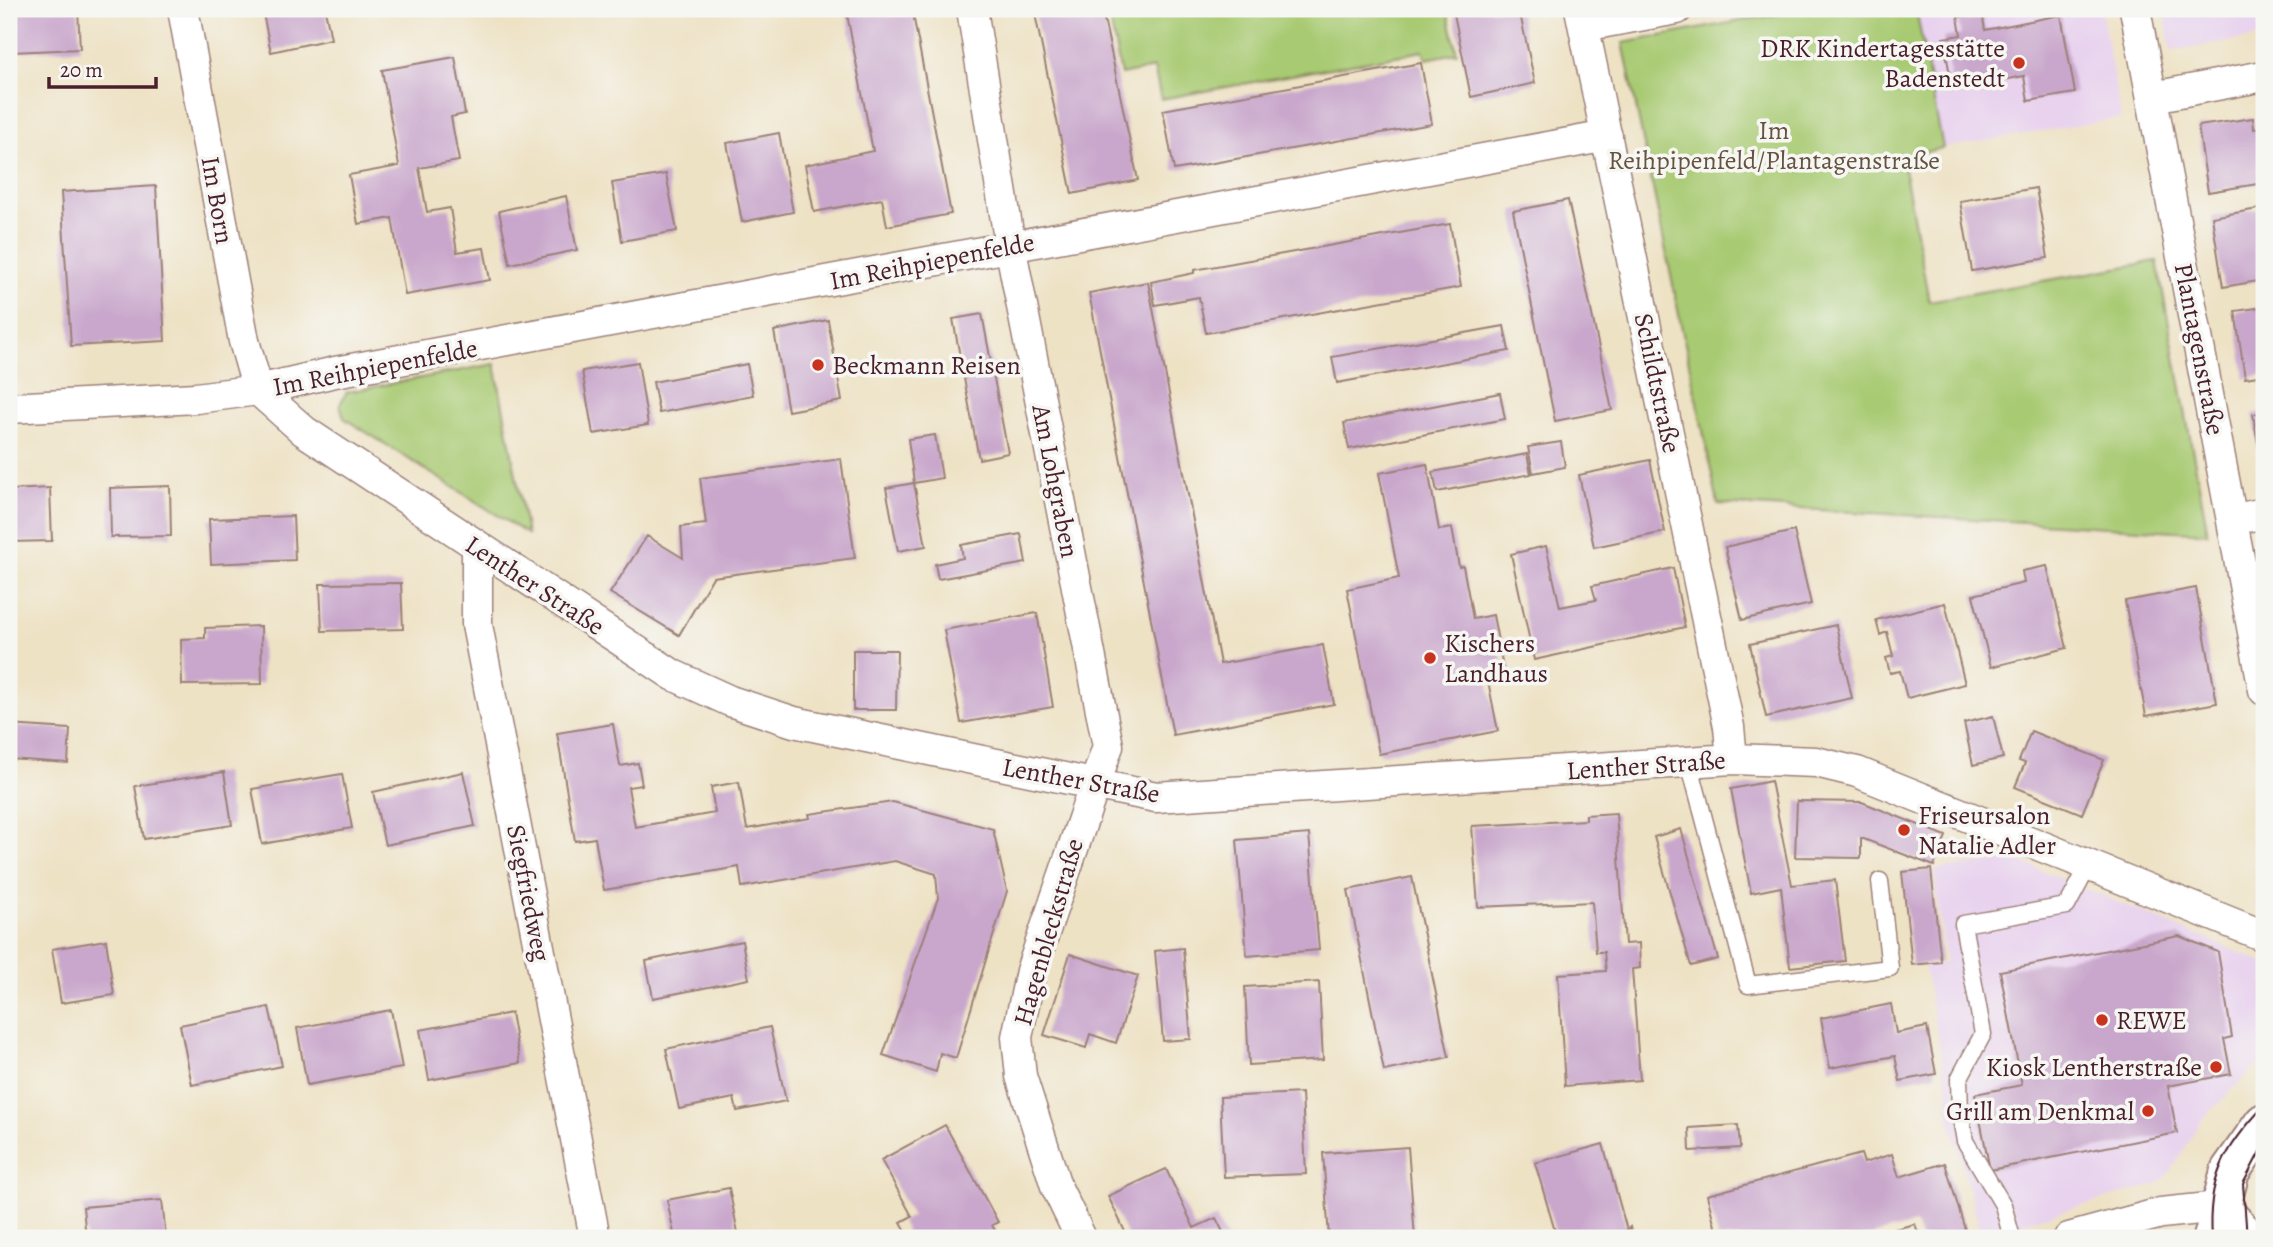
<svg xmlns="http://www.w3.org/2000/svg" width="2273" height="1247" font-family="Alegreya,serif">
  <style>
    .built { fill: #e8d2ee }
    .green { fill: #a8ca72; stroke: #79744e; stroke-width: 2 }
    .building { fill: #c9a7cc }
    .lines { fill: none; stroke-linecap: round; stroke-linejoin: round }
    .service-casing { stroke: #9c8078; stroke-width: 19 }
    .minor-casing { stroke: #9c8078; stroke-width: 33 }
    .tertiary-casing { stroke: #9c8078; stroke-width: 42 }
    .service { stroke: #fff; stroke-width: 16 }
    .minor { stroke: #fff; stroke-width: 30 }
    .tertiary { stroke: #fff; stroke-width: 38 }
    .tram { stroke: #4a1f2b; stroke-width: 2 }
    .poi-dot { fill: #c8321e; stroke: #f6f6f2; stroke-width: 2.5 }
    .labels { text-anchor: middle; stroke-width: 7; stroke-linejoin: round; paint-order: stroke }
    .poi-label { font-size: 26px; fill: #4a1f2b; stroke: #f6f6f2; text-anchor: start }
    .park-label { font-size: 26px; fill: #665240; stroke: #f6f6f2 }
    .street-label { font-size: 26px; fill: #4a1f2b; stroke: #f6f6f2 }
  </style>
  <rect width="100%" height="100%" fill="#f6f6f2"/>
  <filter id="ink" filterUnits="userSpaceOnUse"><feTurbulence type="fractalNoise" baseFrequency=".0143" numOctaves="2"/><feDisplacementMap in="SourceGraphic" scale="14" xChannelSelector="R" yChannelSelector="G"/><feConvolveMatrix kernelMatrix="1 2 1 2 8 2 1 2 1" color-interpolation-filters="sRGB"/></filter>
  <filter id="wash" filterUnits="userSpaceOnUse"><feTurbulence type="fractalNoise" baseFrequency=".00686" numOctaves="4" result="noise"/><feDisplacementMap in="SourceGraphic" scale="28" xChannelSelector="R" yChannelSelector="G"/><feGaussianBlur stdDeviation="1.57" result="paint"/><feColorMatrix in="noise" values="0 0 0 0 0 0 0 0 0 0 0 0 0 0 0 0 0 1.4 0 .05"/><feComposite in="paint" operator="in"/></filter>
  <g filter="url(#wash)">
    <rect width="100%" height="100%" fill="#eee2c5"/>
    <path class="built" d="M1916 9H2101L2121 118 1943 148Z
      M2164 9H2264V36L2171 51Z
      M2014 859 2264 963V1058L2200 1122 2172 1170 2158 1184 1981 1234 1947 1108 1948 1090 1924 966 1946 963 1934 870Z"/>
    <path class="green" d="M1108 9H1447L1457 53 1426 59 1423 51 1161 99 1154 68 1121 75Z
      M1804 9H1916L1943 148 1902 157 1929 301 2157 261 2208 533 1718 504 1623 43Z
      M495 364 527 534 344 418 340 404 347 392Z"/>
    <g id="blocks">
      <path class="building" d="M9 9H78L80 49 11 52Z
        M262 9H325L331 39 271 52Z
        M846 9H912L951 214 887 226 882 199 814 212 805 165 873 151Z
        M1034 9H1102L1138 180 1072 194Z
        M1453 9H1519L1535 83 1471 97Z
        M1982 12 1985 30 2061 15 2075 93 2028 101 2024 76 1953 90 1943 38 1961 35 1958 17Z
        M455 57 465 114 451 117 459 161 419 168 427 212 450 208 457 252 484 248 490 280 405 295 392 218 358 224 349 175 399 166 382 70Z
        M1421 63 1432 124 1174 170 1163 110Z
        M2253 118 2254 129 2264 127V183L2208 192 2198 126Z
        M779 133 793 212 742 222 727 143Z
        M666 174 677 231 622 241 612 183Z
        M156 186 165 341 71 346 61 192Z
        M2036 188 2048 258 1972 271 1960 201Z
        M566 196 577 250 510 264 499 211Z
        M1568 200 1612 410 1555 421 1513 211Z
        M2264 208V280L2223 287 2212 217Z
        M1450 224 1461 287 1206 333 1199 297 1155 305 1151 282 1194 273V270Z
        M1148 282 1220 664 1323 645 1334 704 1173 735 1089 293Z
        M2264 307V375L2245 378 2235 311Z
        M982 314 1008 453 979 459 953 319Z
        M828 320 842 401 788 411 774 331Z
        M1504 326 1509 351 1337 383 1332 357Z
        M638 362 648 425 593 434 582 371Z
        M747 364 753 395 659 413 653 382Z
        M1500 393 1505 419 1349 449 1344 423Z
        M2264 412V474H2263L2253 414Z
        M935 435 942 478 914 483 908 439Z
        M1561 442 1565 467 1533 473 1528 447Z
        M1527 454 1531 474 1437 492 1433 472Z
        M841 459 855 558 713 577 679 635 610 593 647 536 683 558 681 527 706 524 700 478Z
        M1650 460 1665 532 1594 547 1579 475Z
        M1427 464 1439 530 1452 528 1459 567 1463 566 1473 619 1493 615 1504 672 1487 676 1498 731 1379 754 1347 589 1399 578 1379 473Z
        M914 483 926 546 898 551 886 488Z
        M170 486 171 536 111 537 110 488Z
        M50 488 52 541 9 542V490Z
        M293 516 295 560 211 564 209 519Z
        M1794 531 1811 604 1742 620 1725 547Z
        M1021 534 1026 563 938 579 935 564 963 558 961 545Z
        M1546 546 1560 607 1596 600 1592 586 1673 568 1685 627 1534 660 1511 554Z
        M2047 566 2067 648 1991 667 1973 595 2024 583 2022 571Z
        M401 583 403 629 322 631 320 584Z
        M2196 588 2217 703 2146 716 2125 601Z
        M1945 603 1965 684 1907 698 1900 671 1890 673 1886 658 1893 656 1887 632 1880 635 1876 620Z
        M1037 613 1053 707 961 723 944 630Z
        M1836 625 1852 698 1766 717 1750 644Z
        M261 626 262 684 182 685 181 639 205 638V628Z
        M853 650H897L896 710H853Z
        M1993 716 2003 758 1973 765 1964 723Z
        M613 724 620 766 638 763 642 785 628 787 635 827 715 813 711 787 739 782 747 829 810 818 809 814 893 802 993 829 1007 891 956 1058 940 1053 936 1072 883 1055 938 898 936 874 895 861 742 887 739 867 604 890 595 838 575 841 557 733Z
        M9 725 70 729 68 763 9 759Z
        M2031 731 2104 760 2082 814 2015 787 2025 763 2019 761Z
        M224 772 232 825 144 839 135 786Z
        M463 772 475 826 385 845 373 792Z
        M342 774 352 828 262 844 252 789Z
        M1771 781 1792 885 1835 880 1845 961 1790 967 1781 887 1751 893 1731 789Z
        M1797 801 1862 802 1946 836 1934 866 1861 838V858L1795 857Z
        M1616 813 1625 944 1639 943 1640 968 1632 969 1640 1080 1565 1086 1558 974 1606 971 1604 952H1596L1592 902 1478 907 1472 826 1586 820V815Z
        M1681 829 1718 959 1691 966 1654 837Z
        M1309 834 1319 950 1247 956 1237 840Z
        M1931 869 1941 962 1912 965 1902 872Z
        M1412 877 1449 1057 1384 1071 1348 890Z
        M2179 936 2218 952 2232 1037 2224 1039 2231 1074 2168 1086 2177 1133 1990 1170 1975 1094 2022 1085 2000 971Z
        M106 940 114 995 61 1003 52 949Z
        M742 941 749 979 653 998 646 961Z
        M1183 948 1191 1039 1163 1041 1155 951Z
        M1070 954 1138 976 1116 1043 1090 1034 1086 1048 1044 1035Z
        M1319 982 1323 1060 1249 1065 1245 987Z
        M1891 1004 1896 1033 1927 1027 1936 1074 1900 1081 1895 1056 1830 1068 1821 1018Z
        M269 1007 282 1066 192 1085 180 1025Z
        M391 1010 402 1068 307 1085 297 1028Z
        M511 1013 520 1063 429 1080 420 1030Z
        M770 1027 786 1101 737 1111 734 1098 679 1109 666 1049Z
        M1302 1093 1306 1174 1224 1177 1220 1097Z
        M945 1125 998 1222 992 1225 999 1238H910L901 1222 912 1216 881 1160Z
        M1738 1125 1740 1148 1690 1151 1689 1128Z
        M1603 1144 1627 1230 1630 1227 1633 1238H1557L1535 1163Z
        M1408 1147 1415 1238H1329L1323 1153Z
        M1861 1154 1864 1163 1892 1154 1899 1177 1945 1163 1966 1233 1948 1238H1920L1915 1224 1859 1238H1718L1707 1195Z
        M1166 1169 1194 1228 1216 1218 1226 1238H1128L1108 1196Z
        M729 1188 739 1238H675L667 1200Z
        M162 1200 166 1238H86L83 1207Z"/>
    </g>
  </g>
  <g filter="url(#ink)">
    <use href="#blocks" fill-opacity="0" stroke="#9c8078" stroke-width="2"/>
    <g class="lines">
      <defs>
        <path id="service" d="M1689 762 1748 985 1890 968 1880 881
          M2012 1238 2003 1205 1965 1141 1960 1113 1959 1079 1983 1034 1963 924 2067 906 2089 865"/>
        <path id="minor" d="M183 9 244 341 258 390 335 372 1607 136
          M972 9 1010 245 1108 746 1031 971 1017 1037 1021 1076 1056 1186 1081 1238
          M1580 9 1729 727 1732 759
          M2135 9 2264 690
          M1584 26 1677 9
          M2153 97 2264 76
          M9 408 196 398 258 390 304 431 673 675 730 701 794 722 1156 797 1732 759 1816 762 1857 772 2264 936
          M2232 520 2264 513
          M477 547V625L595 1238
          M2069 1238 2161 1213 2219 1207"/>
        <path id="tertiary" d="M2219 1207 2248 1238
          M2213 1238 2230 1171 2264 1123"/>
      </defs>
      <use href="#service" class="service-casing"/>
      <use href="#minor" class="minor-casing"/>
      <use href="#tertiary" class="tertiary-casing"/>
      <use href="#service" class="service"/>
      <use href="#minor" class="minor"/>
      <use href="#tertiary" class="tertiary"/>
      <path class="tram" d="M2211 1238C2207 1180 2224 1148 2264 1106
        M2247 1238 2243 1184 2264 1144"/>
    </g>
  </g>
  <g class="poi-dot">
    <circle cx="2019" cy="63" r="7"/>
    <circle cx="818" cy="365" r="7"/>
    <circle cx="1430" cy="658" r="7"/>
    <circle cx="1904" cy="830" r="7"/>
    <circle cx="2102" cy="1020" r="7"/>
    <circle cx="2216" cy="1067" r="7"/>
    <circle cx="2148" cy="1111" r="7"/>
  </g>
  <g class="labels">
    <g class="poi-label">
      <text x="2005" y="57" text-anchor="end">DRK Kindertagesstätte<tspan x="2005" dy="30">Badenstedt</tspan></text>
      <text x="832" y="374">Beckmann Reisen</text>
      <text x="1444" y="652">Kischers<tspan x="1444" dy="30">Landhaus</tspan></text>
      <text x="1918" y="824">Friseursalon<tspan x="1918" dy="30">Natalie Adler</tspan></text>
      <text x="2116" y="1029">REWE</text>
      <text x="2202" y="1076" text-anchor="end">Kiosk Lentherstraße</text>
      <text x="2134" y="1120" text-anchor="end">Grill am Denkmal</text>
    </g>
    <g class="park-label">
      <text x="1774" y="139">Im<tspan x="1774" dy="30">Reihpipenfeld/Plantagenstraße</tspan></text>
    </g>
    <g class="street-label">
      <text transform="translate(218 200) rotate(80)" y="9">Im Born</text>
      <text transform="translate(932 261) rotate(-11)" y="9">Im Reihpiepenfelde</text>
      <text transform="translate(2200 349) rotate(79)" y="9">Plantagenstraße</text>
      <text transform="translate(375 367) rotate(-11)" y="9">Im Reihpiepenfelde</text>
      <text transform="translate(1658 383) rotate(78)" y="9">Schildtstraße</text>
      <text transform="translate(1056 481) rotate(79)" y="9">Am Lohgraben</text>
      <text transform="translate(535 585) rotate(33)" y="9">Lenther Straße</text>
      <text transform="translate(1646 765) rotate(-4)" y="9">Lenther Straße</text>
      <text transform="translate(1081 780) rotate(10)" y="9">Lenther Straße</text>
      <text transform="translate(529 893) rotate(79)" y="9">Siegfriedweg</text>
      <text transform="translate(1048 932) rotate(-74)" y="9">Hagenbleckstraße</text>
    </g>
  </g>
  <rect width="2273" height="1247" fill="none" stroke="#f6f6f2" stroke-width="35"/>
  <path d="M49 77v10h107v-10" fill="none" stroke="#4a1f2b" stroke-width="3.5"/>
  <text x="60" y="77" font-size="21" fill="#4a1f2b" stroke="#f6f6f2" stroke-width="5" paint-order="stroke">20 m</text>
</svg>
